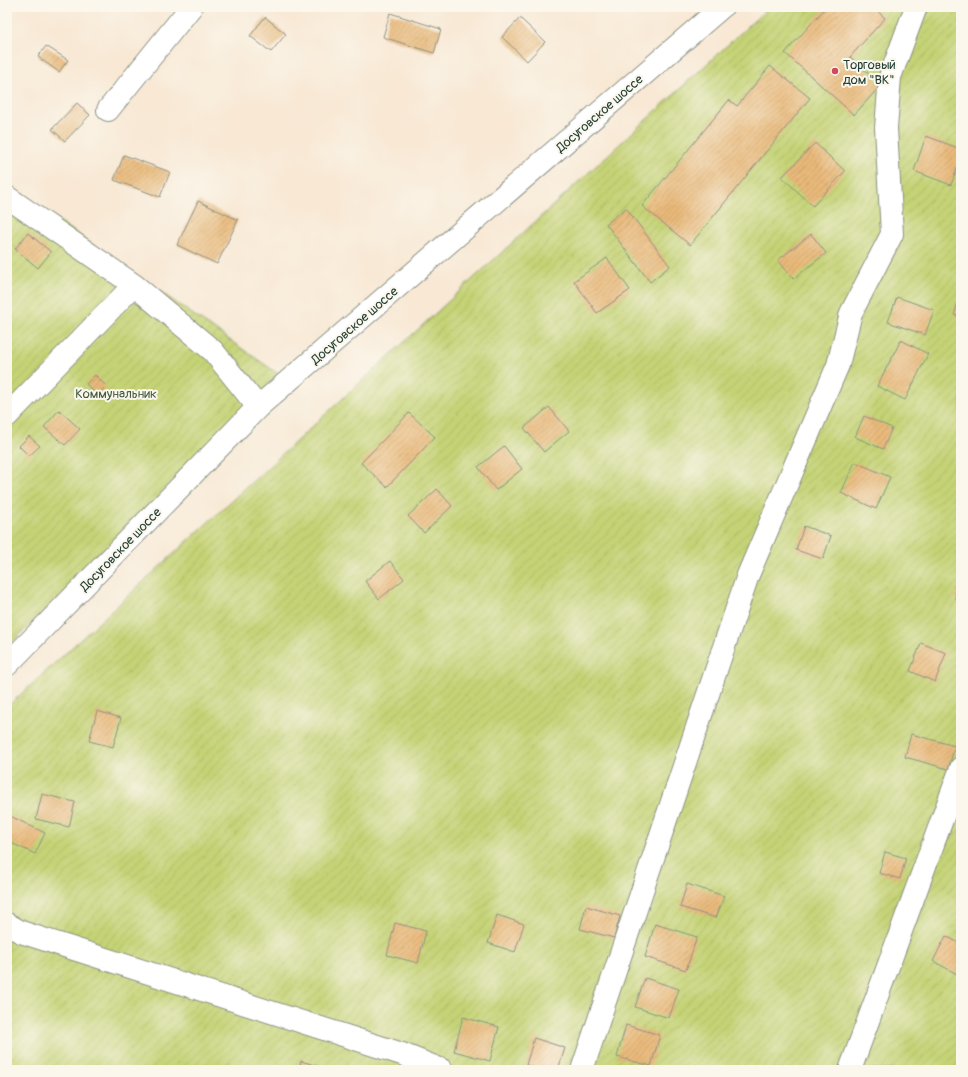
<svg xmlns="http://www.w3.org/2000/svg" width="968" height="1077" font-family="Pangolin,sans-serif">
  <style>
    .garden { fill: url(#garden-furrows); stroke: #728855 }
    .building { fill: url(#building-hatch) }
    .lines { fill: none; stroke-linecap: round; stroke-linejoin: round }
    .minor-casing { stroke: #8c9284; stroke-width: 24 }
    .major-casing { stroke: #8c9284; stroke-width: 24 }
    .minor { stroke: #fff; stroke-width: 22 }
    .major { stroke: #fff; stroke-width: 22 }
    .poi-dot { fill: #d1495b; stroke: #fbf7ec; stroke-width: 1.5 }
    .labels { text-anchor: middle; stroke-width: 4; stroke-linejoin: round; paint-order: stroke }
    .poi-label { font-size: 13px; fill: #1f3d34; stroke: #fbf7ec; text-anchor: start }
    .street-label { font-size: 13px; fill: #1f3d34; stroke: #fbf7ec }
    .park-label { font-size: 13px; fill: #405b41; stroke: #fbf7ec }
  </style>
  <defs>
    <pattern id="garden-furrows" width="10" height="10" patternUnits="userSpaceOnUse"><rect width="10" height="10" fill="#c5d376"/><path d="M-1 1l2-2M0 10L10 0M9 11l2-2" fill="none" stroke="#a9b667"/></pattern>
    <pattern id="building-hatch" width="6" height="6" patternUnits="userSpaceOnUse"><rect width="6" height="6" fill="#eaba7a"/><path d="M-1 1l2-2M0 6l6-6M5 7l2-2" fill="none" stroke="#bd9865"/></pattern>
  </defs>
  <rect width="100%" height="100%" fill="#fbf7ec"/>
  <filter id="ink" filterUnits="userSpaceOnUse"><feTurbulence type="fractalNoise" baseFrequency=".025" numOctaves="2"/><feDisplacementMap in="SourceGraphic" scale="8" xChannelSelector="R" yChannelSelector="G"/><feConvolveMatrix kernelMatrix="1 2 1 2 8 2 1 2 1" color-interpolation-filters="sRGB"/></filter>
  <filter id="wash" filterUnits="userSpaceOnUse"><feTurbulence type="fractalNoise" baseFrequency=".012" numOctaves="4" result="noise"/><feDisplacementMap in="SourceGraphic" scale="16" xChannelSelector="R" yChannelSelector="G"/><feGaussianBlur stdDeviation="0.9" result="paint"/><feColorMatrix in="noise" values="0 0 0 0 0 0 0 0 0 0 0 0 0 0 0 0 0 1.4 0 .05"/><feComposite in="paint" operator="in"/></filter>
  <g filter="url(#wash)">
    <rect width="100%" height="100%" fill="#f8e8d4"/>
    <path class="garden" d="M769 7H961V1070H7V707Z
      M7 185 287 380 7 647Z"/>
    <g id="blocks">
      <path class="building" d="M826 7H873L885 18 850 57 881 85 854 115 785 53Z
        M390 13 441 29 434 53 383 37Z
        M265 17 286 34 271 52 250 36Z
        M520 18 545 42 527 61 502 37Z
        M46 46 68 60 59 72 38 57Z
        M770 66 810 98 690 245 642 206 729 100 737 106Z
        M77 103 90 115 65 141 52 129Z
        M926 136 961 149V158L951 185 914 171Z
        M815 143 845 171 813 206 782 177Z
        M124 155 170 172 160 197 114 180Z
        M198 201 238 220 217 264 177 245Z
        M626 208 670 266 650 282 606 224Z
        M28 233 51 252 38 268 15 249Z
        M811 234 826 253 793 279 778 260Z
        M607 258 630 290 597 313 574 281Z
        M961 293V317L954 315Z
        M897 297 934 310 925 335 888 322Z
        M901 340 928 354 905 400 877 386Z
        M95 375 106 386 97 395 86 384Z
        M549 407 569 431 544 452 524 428Z
        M59 410 80 429 65 445 44 427Z
        M409 413 435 437 387 487 361 463Z
        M864 416 892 428 883 449 855 437Z
        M29 436 40 446 29 456 19 446Z
        M504 446 522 469 496 490 478 467Z
        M855 462 890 477 876 509 841 493Z
        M437 489 452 506 424 533 408 516Z
        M804 526 831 536 823 559 796 550Z
        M390 561 404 579 379 599 365 581Z
        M960 577H961V600L955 598Z
        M921 643 946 653 935 682 910 671Z
        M97 711 121 718 113 747 89 741Z
        M911 734 955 746 948 769 905 757Z
        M42 794 75 802 69 827 36 819Z
        M8 815 45 833 35 854 7 841V818Z
        M885 852 906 858 900 879 879 873Z
        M687 884 724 896 716 918 680 907Z
        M586 906 620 916 614 938 580 929Z
        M497 915 524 924 515 952 488 943Z
        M395 923 426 931 418 963 387 955Z
        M655 924 697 937 686 970 645 957Z
        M946 936 961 944V967L957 974 933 961Z
        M645 978 679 989 669 1018 635 1007Z
        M463 1017 499 1027 490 1061 454 1051Z
        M626 1025 660 1035 651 1066 617 1057Z
        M534 1038 565 1048 558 1070H541L526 1065Z
        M301 1061 331 1070H299Z"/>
    </g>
  </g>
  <g filter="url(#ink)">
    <use href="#blocks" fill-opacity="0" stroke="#8c9284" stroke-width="1"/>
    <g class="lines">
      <defs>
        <path id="minor" d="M108 110 191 7
          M7 197 134 285 213 351 258 407
          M7 416 134 285
          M7 924 21 932 402 1054 442 1070
          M582 1070 748 575 838 365 851 313 892 234 886 128 890 77 916 7
          M850 1070 961 768"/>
        <path id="major" d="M7 665 258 407 722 7"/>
      </defs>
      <use href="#minor" class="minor-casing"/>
      <use href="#major" class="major-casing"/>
      <use href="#minor" class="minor"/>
      <use href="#major" class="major"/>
    </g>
  </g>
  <circle class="poi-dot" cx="835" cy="71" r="4"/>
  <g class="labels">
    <g class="poi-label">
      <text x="843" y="69">Торговый<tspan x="843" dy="15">дом "ВК"</tspan></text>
    </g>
    <g class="street-label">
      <text transform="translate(599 113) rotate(-41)" y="5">Досуговское шоссе</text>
      <text transform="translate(354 325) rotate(-41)" y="5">Досуговское шоссе</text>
      <text transform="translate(120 549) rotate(-46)" y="5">Досуговское шоссе</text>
    </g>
    <g class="park-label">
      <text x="116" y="398">Коммунальник</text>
    </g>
  </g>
  <rect width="968" height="1077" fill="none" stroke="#fbf7ec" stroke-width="24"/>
</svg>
